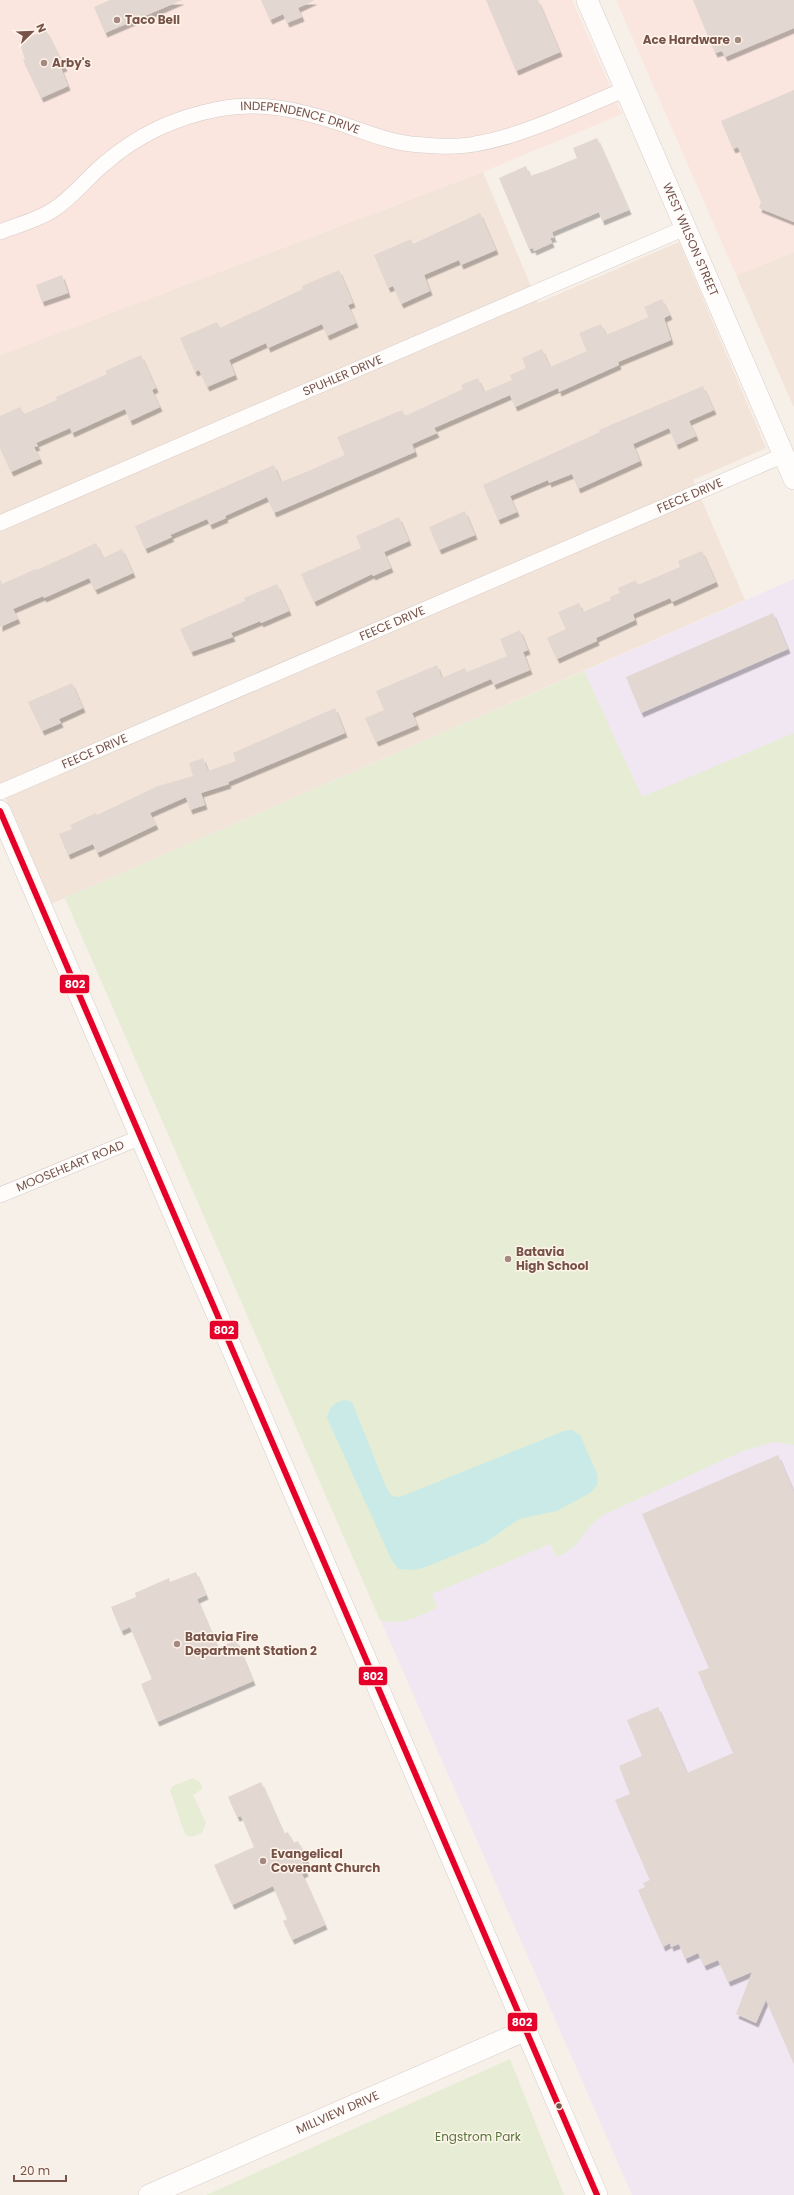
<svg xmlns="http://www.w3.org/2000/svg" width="794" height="2195" font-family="Poppins,sans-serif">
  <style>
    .residential { fill: #f3e4d9 }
    .commercial { fill: #fae6df }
    .education { fill: #f1e7f2 }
    .green { fill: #e6edd4 }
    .water { fill: #caeae8 }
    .building { fill: #e3d7d1; filter: url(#shadow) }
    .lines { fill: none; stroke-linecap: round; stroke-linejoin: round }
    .street-casing { stroke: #d6cbc6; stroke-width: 16 }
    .secondary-casing { stroke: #d6cbc6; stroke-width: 22 }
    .street { stroke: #fefdfc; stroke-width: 15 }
    .secondary { stroke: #fefdfc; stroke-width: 21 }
    .bus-1-casing { stroke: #fff4ea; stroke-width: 9 }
    .bus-1 { stroke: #e4002b; stroke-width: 6 }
    .poi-dot { fill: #a38981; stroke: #fff4ea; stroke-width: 1.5 }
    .bus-dot { fill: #765249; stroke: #fff4ea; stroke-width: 1.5 }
    .labels { text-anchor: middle; stroke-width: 3; stroke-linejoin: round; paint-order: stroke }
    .poi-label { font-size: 12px; font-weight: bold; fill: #765249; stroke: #fff4ea; text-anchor: start }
    .street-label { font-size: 12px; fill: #765249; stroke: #fff4ea }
    .park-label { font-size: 12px; fill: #56763d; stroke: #fff4ea }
    .line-badge { stroke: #fff4ea; stroke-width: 1.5 }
    .badge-label { font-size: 11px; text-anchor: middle; font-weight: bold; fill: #fff }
  </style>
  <defs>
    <filter id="shadow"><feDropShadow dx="2.5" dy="4.5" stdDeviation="0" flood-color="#0004"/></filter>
  </defs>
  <rect width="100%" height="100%" fill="#f7f0e9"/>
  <path class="residential" d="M483 172 538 303 679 242 766 448 693 480 745 600 51 904 0 785V355Z
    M794 252V408L736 275Z"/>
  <path class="commercial" d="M0 0H572L622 114 483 172 0 355Z
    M616 0H794V252L736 275Z"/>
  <path class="education" d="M794 579V2195H632L65 898Z"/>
  <path class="green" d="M584 671 642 797 794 733V1445L774 1442 745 1450 603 1515C582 1529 583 1546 557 1557L550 1544 432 1594 437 1608C418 1616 401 1627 380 1620L65 898Z
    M193 1778 200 1782 202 1787 201 1790 193 1795 206 1823 202 1833 191 1837 186 1835C179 1820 176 1806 170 1791L173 1786Z
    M510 2059 564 2195H206Z"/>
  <path class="water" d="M346 1400 352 1402 386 1487 392 1496 400 1497 564 1431 572 1430 580 1435 598 1476 597 1485 590 1493 557 1511 519 1519 485 1543 423 1568 411 1570 398 1569 391 1559 327 1418C329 1407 335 1401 346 1400Z"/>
  <path class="building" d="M110 0H182L105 33 94 7Z
    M261 0H315L298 8 302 17 287 23 283 14 270 20Z
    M486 0H538L560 52 516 71Z
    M693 0H794V28L725 57 722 51 715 53Z
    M46 30 65 67 61 68 68 86 41 98 23 60 25 59 19 41Z
    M794 90V222L759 208 761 202 738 147 733 149 721 121Z
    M597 138 629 210 602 221 599 212 585 218 552 232 554 238H550L552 243 534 251 533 248 529 249 499 178 526 166 530 176 545 171 577 158 573 148Z
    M480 213 496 250 461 265 459 260 424 275 430 291 401 304 393 286 388 288 374 255 411 239 413 244Z
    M339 270 353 303 348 305 356 323 327 336 322 324 268 348 266 343 229 360 235 375 207 387 199 370 195 372 180 338 217 322 220 328 303 289 302 286Z
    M62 275 68 293 42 302 36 285Z
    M662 299 670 315 664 318 671 340 618 362 619 365 559 392 558 388 515 407 510 395 434 428 437 433 412 444 415 452 274 513 267 497 225 516 226 518 210 525 207 519 170 535 172 537 145 549 135 526 274 465 281 482 306 472 345 455 337 437 402 410 405 416 463 389 461 385 478 378 484 392 512 380 510 375 526 368 522 358 542 349 550 367 587 351 579 333 601 324 606 335 649 317 644 307Z
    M141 355 156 388 152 390 160 407 130 421 125 409 72 433 70 428 36 443 38 446 34 447 40 459 11 472 0 448V416L20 407 24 414 57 400 56 397 107 374 105 371Z
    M703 386 714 410 689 421 696 436 676 445 669 428 633 444 640 461 578 489 572 474 549 483 548 480 510 496 517 512 498 520 483 485 600 432 599 430Z
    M465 511 475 535 439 550 429 527Z
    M399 517 409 541 384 552 391 568 373 576 372 574 314 602 301 574 361 548 356 536Z
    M96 543 103 558 122 549 133 573 95 590 89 578 44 598 43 596 13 609 18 619 0 627V579L2 584 36 569 37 570Z
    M702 551 716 582 672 602 670 598 633 614 635 620 596 638 597 641 557 659 547 638 566 629 558 612 579 603 583 612 611 600 610 597 620 593 618 588 636 580 638 585 680 567 678 561Z
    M277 584 289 611 261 623 260 621 231 633 233 637 191 652 180 629 245 601 244 598Z
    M773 613 788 649 641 713 626 677Z
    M520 630 528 650 523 652 530 670 494 685 491 679 412 713 417 725 376 742 365 718 384 710 376 691 437 665 442 678 465 668 467 672 507 656 500 639Z
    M72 683 83 708 59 719 61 723 42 731 28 702Z
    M335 708 345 733 228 782 229 784 201 793 205 805 190 810 186 797 150 813 156 825 97 853 93 844 68 855 59 834 72 829 70 825 96 813 97 815 158 786 193 776 189 763 203 758 208 771 236 761 233 753Z
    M778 1455 794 1492V2064L766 2000 756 2023 736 2014 752 1972 728 1982 718 1960 704 1966 698 1953 685 1959 679 1944 671 1947 670 1943 663 1947 638 1890 645 1887 643 1883 650 1880 615 1800 630 1794 619 1766 642 1756 627 1720 658 1707 687 1773 733 1753 698 1672 709 1668 642 1514Z
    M196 1572 206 1595 197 1599 218 1648 236 1640 253 1681 157 1722 141 1684 152 1679 130 1627 121 1631 111 1607 136 1597 135 1593 169 1578 170 1582Z
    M261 1782 284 1834 288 1832 293 1843 298 1841 307 1860 302 1862 306 1872 302 1874 325 1925 292 1940 283 1921 287 1919 273 1886 232 1905 214 1865 254 1847 241 1816 237 1817 228 1797Z"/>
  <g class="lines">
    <defs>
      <g id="street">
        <path id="s1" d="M0 232C17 225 38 220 53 210 73 197 86 179 104 164 137 135 176 117 219 109 260 101 300 110 339 123 363 131 386 141 411 144 432 146 455 148 475 144 527 135 577 109 626 89"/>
        <path id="s2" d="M0 523 685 228"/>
        <path id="s3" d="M0 792 784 455"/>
        <path id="s4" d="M0 1195 141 1137"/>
      </g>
      <g id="secondary">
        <path id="s5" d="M587 0 794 479"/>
        <path d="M0 811 597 2195"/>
        <path id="s6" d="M149 2195 526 2030"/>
      </g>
    </defs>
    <use href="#street" class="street-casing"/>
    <use href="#secondary" class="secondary-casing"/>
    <use href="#street" class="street"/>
    <use href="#secondary" class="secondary"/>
    <defs>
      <path id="bus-1" d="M0 811 597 2195"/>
    </defs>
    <use href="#bus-1" class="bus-1-casing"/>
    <use href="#bus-1" class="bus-1"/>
  </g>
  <g class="poi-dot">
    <circle cx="117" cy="20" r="4"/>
    <circle cx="738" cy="40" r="4"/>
    <circle cx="44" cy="63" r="4"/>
    <circle cx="508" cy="1259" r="4"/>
    <circle cx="177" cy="1644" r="4"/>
    <circle cx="263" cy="1861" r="4"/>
  </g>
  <circle class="bus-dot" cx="559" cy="2106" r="3.5"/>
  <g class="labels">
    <g class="poi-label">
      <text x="125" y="24">Taco Bell</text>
      <text x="730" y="44" text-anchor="end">Ace Hardware</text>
      <text x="52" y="67">Arby's</text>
      <text x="516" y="1256">Batavia<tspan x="516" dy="14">High School</tspan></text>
      <text x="185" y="1641">Batavia Fire<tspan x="185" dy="14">Department Station 2</tspan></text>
      <text x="271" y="1858">Evangelical<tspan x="271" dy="14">Covenant Church</tspan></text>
    </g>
    <g class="street-label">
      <text dy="4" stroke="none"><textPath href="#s1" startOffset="338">INDEPENDENCE DRIVE</textPath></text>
      <text dy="4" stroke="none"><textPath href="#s5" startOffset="261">WEST WILSON STREET</textPath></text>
      <text dy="4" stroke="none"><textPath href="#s2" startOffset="373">SPUHLER DRIVE</textPath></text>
      <text dy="4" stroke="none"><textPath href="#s3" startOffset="751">FEECE DRIVE</textPath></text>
      <text dy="4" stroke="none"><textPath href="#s3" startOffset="427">FEECE DRIVE</textPath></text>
      <text dy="4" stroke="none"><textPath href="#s3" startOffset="103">FEECE DRIVE</textPath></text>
      <text dy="4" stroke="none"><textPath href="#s4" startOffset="76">MOOSEHEART ROAD</textPath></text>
      <text dy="4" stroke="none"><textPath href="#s6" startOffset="206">MILLVIEW DRIVE</textPath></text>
    </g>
    <g class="park-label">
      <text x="478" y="2141">Engstrom Park</text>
    </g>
  </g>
  <g class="line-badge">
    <rect x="59" y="974" width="31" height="20" rx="4" fill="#e4002b"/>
    <rect x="209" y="1320" width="30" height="20" rx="4" fill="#e4002b"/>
    <rect x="358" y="1666" width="30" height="20" rx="4" fill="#e4002b"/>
    <rect x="507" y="2012" width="31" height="20" rx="4" fill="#e4002b"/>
  </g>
  <g class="badge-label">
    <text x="75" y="988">802</text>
    <text x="224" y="1334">802</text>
    <text x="373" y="1680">802</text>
    <text x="522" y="2026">802</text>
  </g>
  <g transform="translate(32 32) rotate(67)" stroke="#fff4ea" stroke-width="3" paint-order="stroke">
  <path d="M0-3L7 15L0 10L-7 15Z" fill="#765249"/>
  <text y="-6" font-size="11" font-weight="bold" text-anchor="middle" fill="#765249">N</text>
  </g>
  <path d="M14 2175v6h52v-6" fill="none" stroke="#765249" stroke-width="2"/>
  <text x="20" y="2175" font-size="12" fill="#765249" stroke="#fff4ea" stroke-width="3" paint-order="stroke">20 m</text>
</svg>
